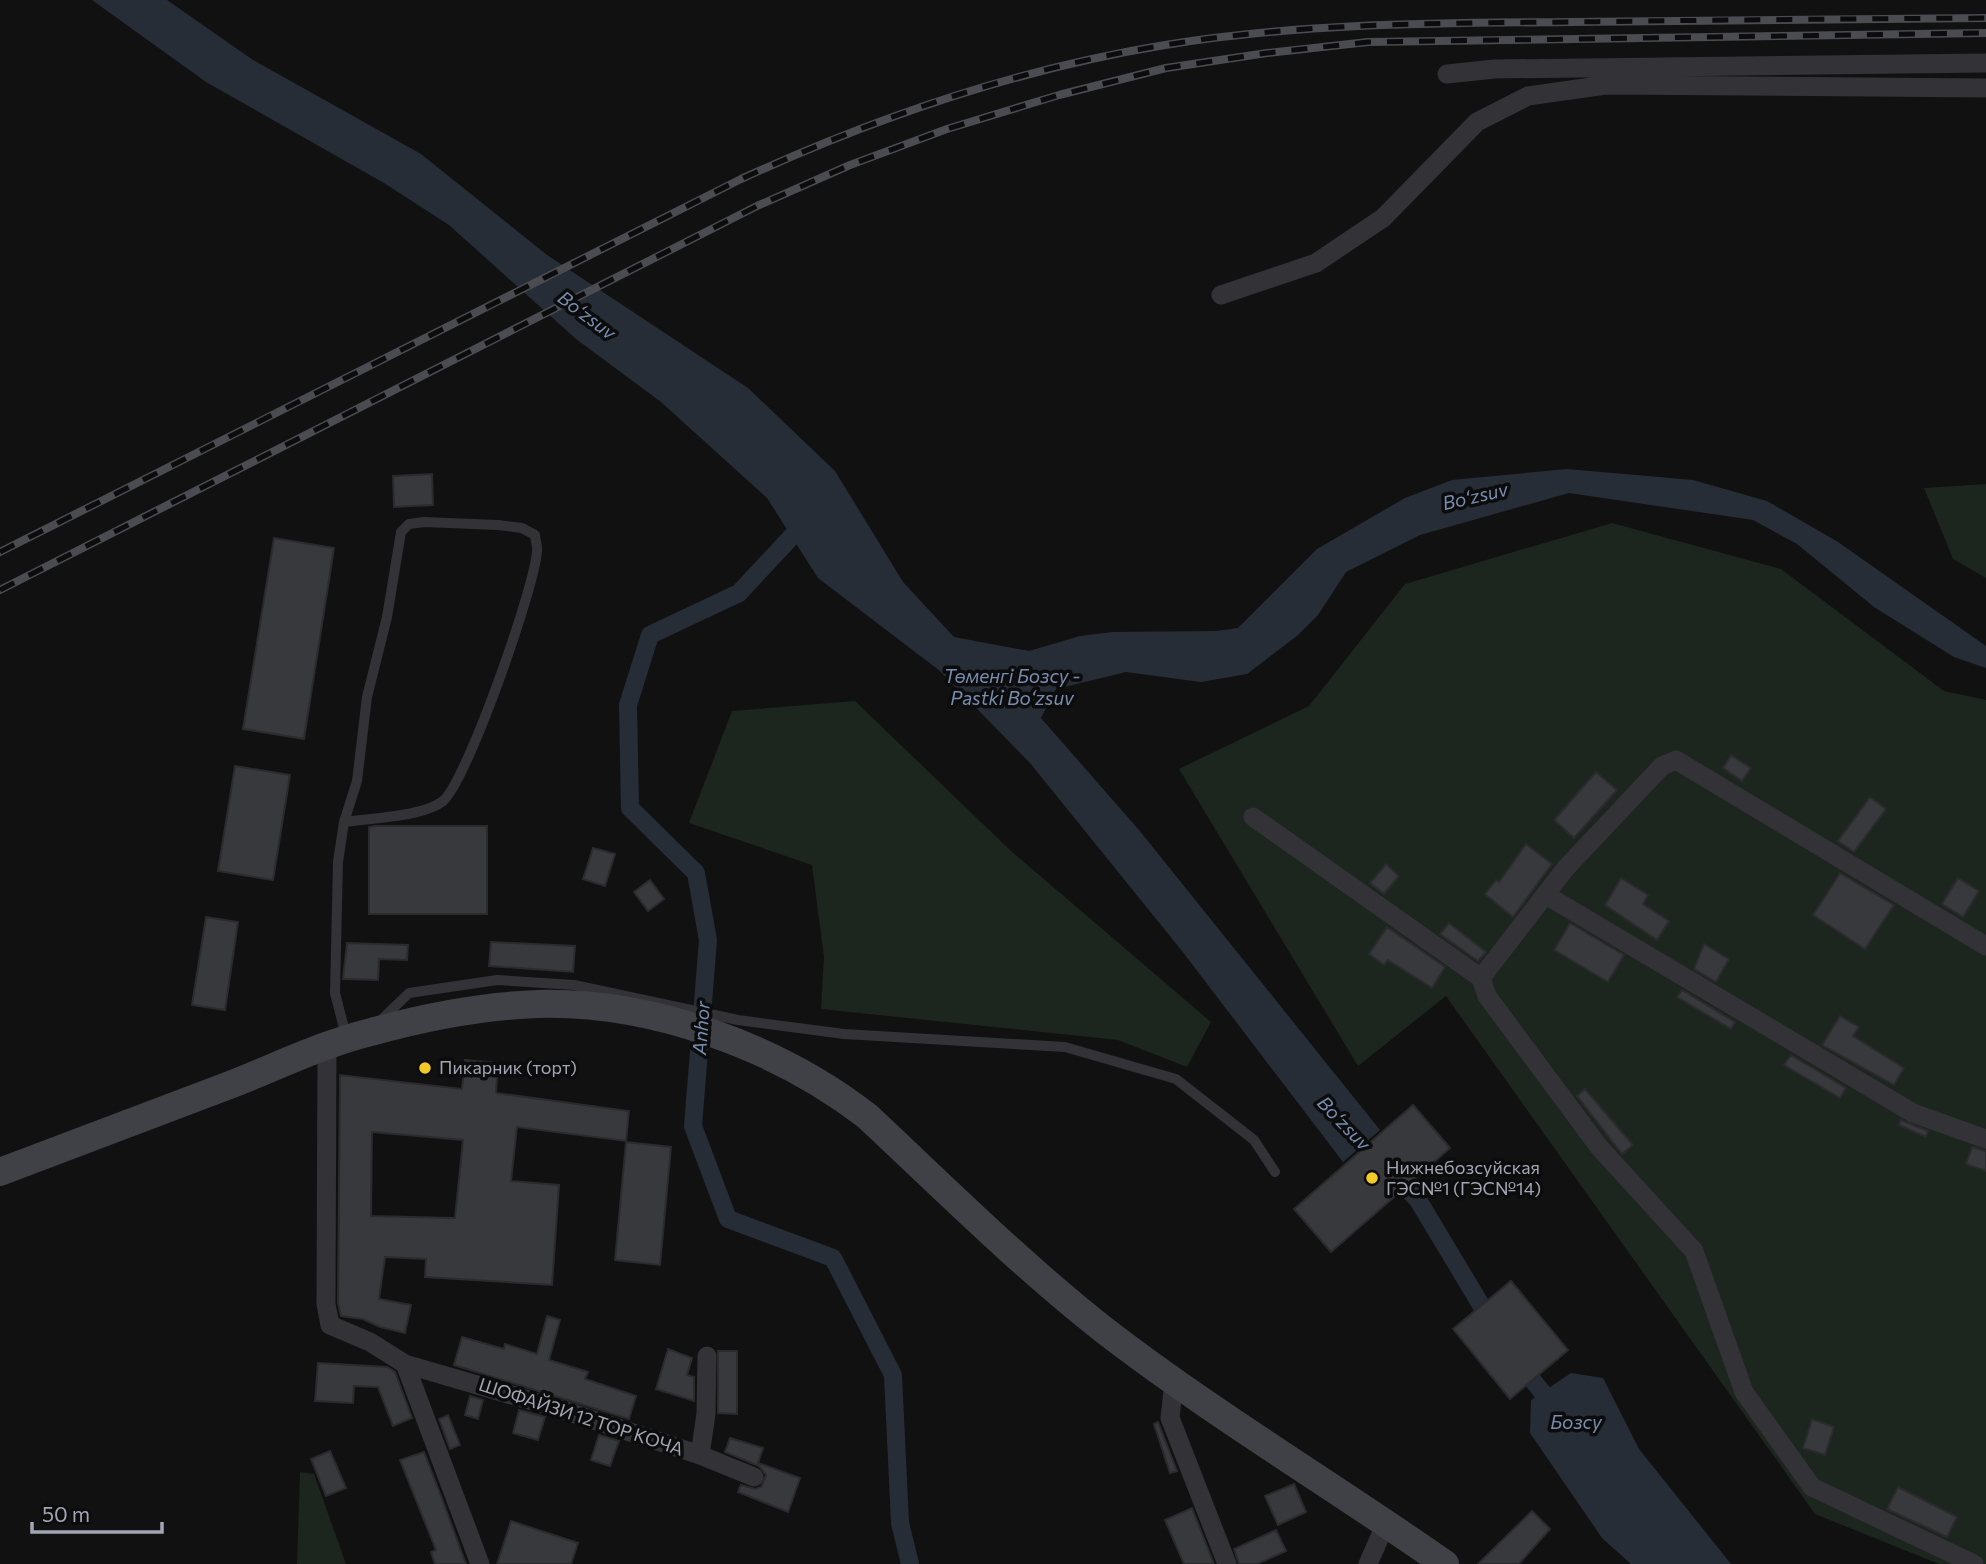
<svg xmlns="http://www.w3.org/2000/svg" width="1986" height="1564" font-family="Commissioner,sans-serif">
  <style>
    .green { fill: #1d251f }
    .water { fill: #272d36 }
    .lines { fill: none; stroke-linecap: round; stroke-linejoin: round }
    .canal { stroke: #272d36; stroke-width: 18 }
    .building { fill: #38393d; stroke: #2b2b2e; stroke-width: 2; fill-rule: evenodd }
    .service { stroke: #323237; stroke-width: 10 }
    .minor { stroke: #323237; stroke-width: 19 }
    .secondary { stroke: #404147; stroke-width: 28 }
    .rail-casing { stroke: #4b4c52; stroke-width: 8 }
    .rail { stroke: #0c0c0d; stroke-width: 5; stroke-dasharray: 16; stroke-linecap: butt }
    .poi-dot { fill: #f2cb29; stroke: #0c0c0d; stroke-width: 2.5 }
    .labels { text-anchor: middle; stroke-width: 7; stroke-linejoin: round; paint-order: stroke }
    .poi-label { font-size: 18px; fill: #a2a5b3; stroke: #0c0c0d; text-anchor: start }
    .street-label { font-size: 18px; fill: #a2a5b3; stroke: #0c0c0d }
    .water-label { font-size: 19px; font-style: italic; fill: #788daf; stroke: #0c0c0d }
  </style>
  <rect width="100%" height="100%" fill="#111112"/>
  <path class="green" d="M1986 484V578L1953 559 1924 488Z
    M1612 523 1781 569 1944 691 1986 700V1564H1939L1815 1514 1446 996 1358 1066 1179 769 1309 706 1405 584Z
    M855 701 1011 851 1211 1022 1187 1067 1118 1040 821 1009 824 957 812 865 689 823 732 711Z
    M300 1472 314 1474 346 1564H297Z"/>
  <path class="water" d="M92 0H167L253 60 421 154 547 255 748 388 835 471 903 582 954 637 1029 651 1080 636 1113 632 1216 631 1238 628 1317 549 1405 498 1452 480 1567 469 1693 480 1767 501 1838 542 1986 646V668L1954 657 1874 607 1797 544 1753 520 1569 493 1420 535 1346 572 1318 615 1298 635 1247 674 1201 682 1126 672 1056 689 1041 718 1139 830 1380 1130 1343 1162 1182 951 1030 763 940 671 818 578 767 498 661 402 576 339 449 225 384 183 206 82Z
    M1571 1373 1603 1378 1639 1449 1731 1564H1631L1602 1538 1530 1433 1531 1400Z"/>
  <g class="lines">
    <path class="canal" d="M808 519 739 593 650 635 628 705 630 808 696 873 708 940 693 1126 728 1219 833 1258 893 1375 900 1523 910 1564
      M1390 1171 1418 1200 1493 1325
      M1519 1363 1558 1412"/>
  </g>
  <path class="building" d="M432 474 433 505 394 507 393 476Z
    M274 538 334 548 304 739 243 729Z
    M1731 755 1751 768 1742 781 1723 768Z
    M235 766 290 775 273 880 218 871Z
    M1596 772 1617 790 1574 838 1554 820Z
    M1870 797 1886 809 1854 852 1838 841Z
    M375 826H487V914H369V827Z
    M1526 844 1552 864 1513 917 1485 894 1496 880 1499 882Z
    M593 848 615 854 605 886 583 879Z
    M1386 864 1399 876 1384 894 1370 883Z
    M1840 873 1894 905 1865 949 1813 915Z
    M1621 878 1648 895 1643 904 1669 921 1657 940 1605 905Z
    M1958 878 1979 891 1963 917 1942 904Z
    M650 880 664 899 648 911 634 892Z
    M206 917 238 922 225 1010 192 1005Z
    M1449 923 1486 952 1478 961 1440 934Z
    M1570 923 1624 955 1608 982 1554 950Z
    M1387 927 1445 967 1432 988 1388 960 1384 965 1369 954Z
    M491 942 575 946 573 972 489 966Z
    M347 943 408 945 407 960 379 959 378 980 343 979Z
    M1704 944 1729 959 1716 982 1694 969Z
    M1682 990 1735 1022 1731 1029 1677 997Z
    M1840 1016 1859 1027 1853 1036 1904 1068 1894 1085 1822 1045Z
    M1791 1055 1846 1088 1840 1098 1784 1065Z
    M465 1060 498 1063 496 1093 629 1111 626 1141 517 1127 511 1181 559 1185 552 1285 425 1277 426 1259 385 1257 379 1299 411 1305 405 1333 380 1327 363 1319 341 1316 338 1303 340 1075 462 1089ZM372 1132 463 1140 455 1218 371 1216Z
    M1585 1089 1633 1145 1622 1154 1577 1096Z
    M1413 1105 1450 1148 1331 1252 1294 1209Z
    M1901 1120 1928 1131 1926 1137 1899 1125Z
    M626 1142 671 1147 660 1265 615 1260Z
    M1972 1147 1986 1151V1171L1966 1164Z
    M1511 1281 1568 1350 1510 1399 1453 1329Z
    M547 1316 560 1320 549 1360 588 1372 585 1379 636 1396 629 1419 454 1365 462 1337 504 1349 505 1344 537 1354Z
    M668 1349 692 1358 687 1375 694 1377V1401L656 1389Z
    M718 1351H737V1414L718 1413Z
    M318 1363 387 1367 395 1372 412 1418 393 1426 378 1387 354 1386 353 1403 315 1401Z
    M470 1396 483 1400 478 1419 465 1415Z
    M519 1410 545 1417 538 1440 513 1433Z
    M448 1415 460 1445 450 1449 439 1419Z
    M1812 1419 1834 1427 1825 1455 1803 1448Z
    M1158 1422 1177 1471 1170 1473 1154 1424Z
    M599 1435 619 1441 610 1466 591 1460Z
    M730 1438 763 1448 758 1463 800 1478 788 1512 738 1492 741 1485 755 1489 761 1487 766 1475 759 1466 725 1452Z
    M330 1451 346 1488 326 1496 311 1459Z
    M424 1452 441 1496 466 1564H435L431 1552 436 1550 400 1460Z
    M1294 1484 1306 1512 1278 1525 1265 1496Z
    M1898 1487 1957 1517 1947 1537 1887 1509Z
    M1192 1508 1214 1564H1184L1165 1520Z
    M1532 1511 1550 1529 1519 1564H1478Z
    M511 1521 578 1543 571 1564H497Z
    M1276 1530 1286 1551 1257 1564H1239L1234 1549Z"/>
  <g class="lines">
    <path class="service" d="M344 822C370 818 423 817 443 801 467 781 535 587 537 551 538 546 535 540 535 535L522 528 498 525 424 522 409 524 401 532 387 617 367 697 357 781 344 822 338 862 335 993 346 1036
      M380 1021 409 993 497 980 574 985 738 1020 844 1034 1065 1047 1176 1079 1254 1140 1275 1172"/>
    <path class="minor" d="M1447 74 1495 69 1986 63
      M1221 295 1316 263 1383 218 1477 122 1528 96 1606 85 1986 88
      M1253 817 1481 978 1487 996 1599 1147 1694 1251 1744 1392 1812 1487 1974 1564
      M1546 895 1913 1113 1986 1139
      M1481 978 1565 869 1662 766 1676 760 1986 946
      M327 1048 326 1304 330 1325 370 1342 405 1364 480 1564
      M405 1364 560 1409 700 1455 754 1477
      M1174 1381 1170 1418 1227 1564
      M700 1455 706 1414 707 1356
      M1368 1564 1386 1523"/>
    <path class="secondary" d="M0 1172C76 1143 152 1115 227 1086 274 1068 322 1044 371 1032 425 1017 481 1006 538 1004 652 1001 778 1047 867 1116 944 1188 1020 1264 1104 1330 1213 1414 1332 1485 1445 1564"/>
    <defs>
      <path id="rail" d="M0 552 741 179C877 117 1017 69 1165 45 1299 23 1436 23 1572 22 1710 20 1848 19 1986 18
        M0 590 757 206 850 165 947 129 1059 95 1166 68 1267 53 1368 42 1986 33"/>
    </defs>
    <use href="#rail" class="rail-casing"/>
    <use href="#rail" class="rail"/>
  </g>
  <g class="poi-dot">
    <circle cx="425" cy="1068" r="7"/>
    <circle cx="1372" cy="1178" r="7"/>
  </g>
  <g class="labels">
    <g class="poi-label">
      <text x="439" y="1074">Пикарник (торт)</text>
      <text x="1386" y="1174">Нижнебозсуйская<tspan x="1386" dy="21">ГЭС№1 (ГЭС№14)</tspan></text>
    </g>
    <g class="street-label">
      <text transform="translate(581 1417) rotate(18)" y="6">ШОФАЙЗИ 12 ТОР КОЧА</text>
    </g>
    <g class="water-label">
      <text transform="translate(587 315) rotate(37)" y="7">Boʻzsuv</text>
      <text transform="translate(1475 496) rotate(-13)" y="7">Boʻzsuv</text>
      <text x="1012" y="683">Төменгі Бозсу -<tspan x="1012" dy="22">Pastki Boʻzsuv</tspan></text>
      <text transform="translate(701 1028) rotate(-86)" y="7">Anhor</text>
      <text transform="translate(1344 1123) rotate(46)" y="7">Boʻzsuv</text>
      <text x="1576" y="1429">Бозсу</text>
    </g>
  </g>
  <path d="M32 1522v10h130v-10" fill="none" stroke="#a2a5b3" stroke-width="3.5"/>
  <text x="42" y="1522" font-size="21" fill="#a2a5b3" stroke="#0c0c0d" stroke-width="5" paint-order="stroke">50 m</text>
</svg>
